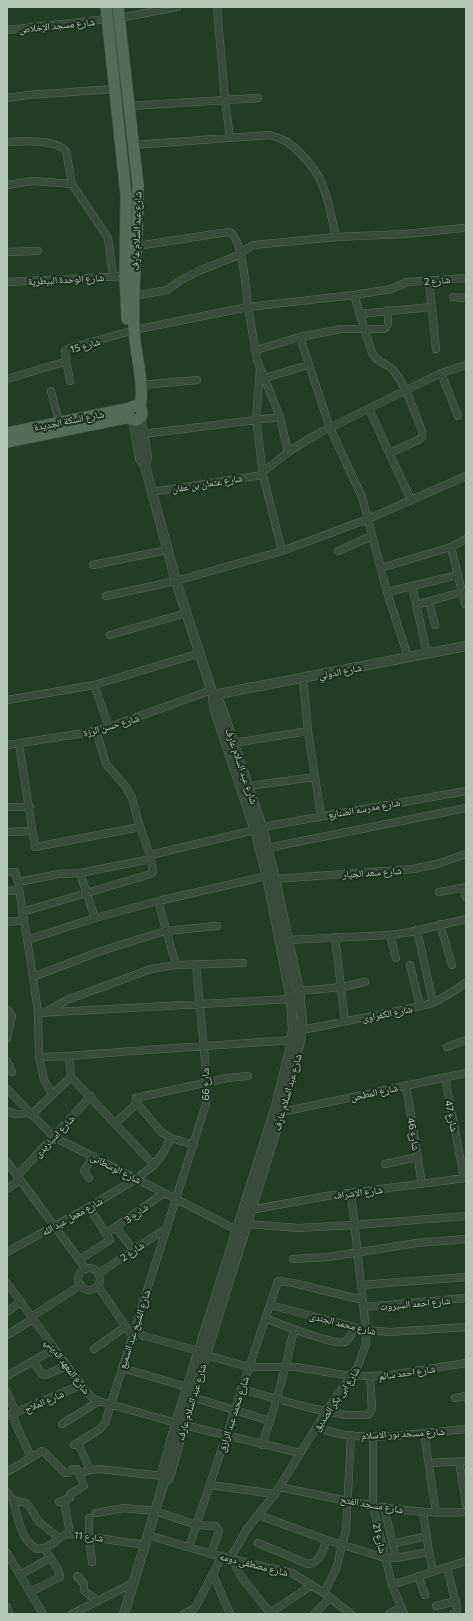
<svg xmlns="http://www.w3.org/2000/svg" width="473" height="1621" font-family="Commissioner,'Noto Naskh Arabic',sans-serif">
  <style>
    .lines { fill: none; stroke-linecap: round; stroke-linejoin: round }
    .minor-casing { stroke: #576d5a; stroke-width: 8 }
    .tertiary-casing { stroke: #576d5a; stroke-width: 10 }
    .primary-casing { stroke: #435945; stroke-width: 12 }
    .minor { stroke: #374d39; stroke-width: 7 }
    .tertiary { stroke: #374d39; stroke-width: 9 }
    .primary { stroke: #556d57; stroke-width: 11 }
    .labels { text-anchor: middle; stroke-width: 4; stroke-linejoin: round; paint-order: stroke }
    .street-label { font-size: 10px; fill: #b2c8b5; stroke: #1c321e }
  </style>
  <rect width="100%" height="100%" fill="#233d25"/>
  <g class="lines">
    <defs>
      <path id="minor" d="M217 7 225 100 230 138
        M119 18 177 7
        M7 30 107 19
        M7 98 28 95 115 89
        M130 106 258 98
        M7 142C22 141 56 139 66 151L72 184
        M134 145 270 135C284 139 292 144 301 154 327 179 328 204 336 237
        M7 185 33 181 72 184 108 238 113 276
        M137 246 228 232 232 233C243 246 246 289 248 307L354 295 391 289 407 282 466 278
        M7 252 38 251
        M429 281 436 349
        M7 282 125 276
        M354 295 372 353C378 364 388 363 394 371 407 388 414 411 422 431V437L418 440 390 453
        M134 296 167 290 181 280 201 270 234 257 253 245 336 237 406 234 462 228
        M453 297 466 298
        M359 314 431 307
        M134 330 248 307 257 360 280 417 288 452
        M300 337 330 428 362 497 387 592 408 657
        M256 350 300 337 341 329H383L386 328 388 324V310
        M66 361 70 381
        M260 369 256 419 263 475 282 551
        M441 373 458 416
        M265 378 308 365
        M7 379 64 362 66 360 65 351 67 349 127 332
        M141 385 197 380
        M51 391 59 422
        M369 409 411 500
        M143 434 280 417
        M263 472 288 452 319 433 441 373 466 365
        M151 492 263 475
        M451 547 465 604
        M338 551 372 536
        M93 565 167 550
        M381 568 451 547 466 539
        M412 586 427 653
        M387 592 458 575
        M106 596 176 581 282 551 368 519 466 476
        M429 601 435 625
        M416 605 462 592
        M110 635 186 613
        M303 678 308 731 321 816
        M94 685 109 727
        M7 700 94 685 200 653
        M234 743 308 731
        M19 744 35 847 140 827
        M7 745 85 733 109 727 212 690
        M249 786 315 777
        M7 807H30
        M262 827 466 791
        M7 832 32 831
        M267 848 466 808
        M150 855 255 830
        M151 859 80 873 59 874 18 882 33 977 38 1013 39 1057 69 1056 133 1051 292 1040
        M7 872H15L18 882
        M80 873 95 918
        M275 879 413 869 437 864 466 854
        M464 888 466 897
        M7 891 19 890
        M439 892 466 887
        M158 901 176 965
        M22 912 151 874 153 872 150 855 140 827 132 798 126 787 106 764 96 730
        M7 922 24 920
        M440 924 452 965
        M417 930 433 1003
        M390 935 396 958
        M335 937 345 1021
        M27 940 95 918 158 901 267 876
        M288 940 390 935 411 932 466 919
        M410 965 420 1006
        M33 977 98 952 165 931 217 926
        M299 991 342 987 365 982
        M7 1010 9 1011 12 1016 7 1038
        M46 1012 67 1000 151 969 176 965 243 963
        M38 1013 291 999
        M302 1030 407 1009 433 1003 454 991 466 982
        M447 1047 466 1040
        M69 1056 71 1077 154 1165
        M39 1057 44 1080 52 1094
        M7 1061 12 1072
        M445 1077 464 1178
        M406 1085 422 1184
        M7 1089 49 1132 60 1140 237 1230
        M7 1111 15 1114 29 1113
        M282 1112 466 1073
        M31 1115 71 1077
        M116 1123 137 1103
        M194 1145 171 1138 161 1132 137 1103 136 1098 227 1078 248 1076
        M7 1162 86 1269
        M385 1164 417 1157
        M17 1176 91 1096
        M89 1178 84 1171 93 1156
        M7 1189 20 1180
        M251 1210 326 1196 466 1178
        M247 1224 298 1228 354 1225 466 1216
        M116 1227 133 1250
        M107 1233 164 1193
        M7 1252 89 1207 136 1179 154 1165 163 1153 171 1138
        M293 1259 328 1257 417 1243 466 1239
        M79 1260 110 1240 89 1207
        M78 1279a11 11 0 1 1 22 0a11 11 0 1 1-22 0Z
        M99 1273 167 1228
        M7 1283 81 1385 91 1397 99 1401 176 1423
        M361 1285 466 1277
        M98 1286 132 1336
        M270 1305 366 1330 390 1332 466 1327
        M364 1307 466 1298
        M7 1312 20 1302
        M31 1317 81 1285
        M265 1318C277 1323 336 1346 345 1342 349 1340 352 1332 355 1327
        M133 1333 199 1351
        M7 1335 33 1319
        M94 1349 126 1326
        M206 1355 249 1367H296L344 1375 370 1376 390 1375 466 1363
        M33 1361 42 1374 45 1375 67 1366
        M122 1368 187 1387
        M7 1376 54 1349
        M241 1389 310 1408 346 1415H366L369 1414 372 1409 370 1376
        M7 1392 16 1413
        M192 1397 270 1421
        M455 1398 466 1396
        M13 1414 17 1427 31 1457
        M7 1416 81 1385
        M62 1424 99 1401
        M184 1425 300 1453
        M316 1428C324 1430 332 1432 340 1434 378 1441 427 1432 466 1429
        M424 1433 436 1513
        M373 1436V1506L392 1585 404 1614
        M78 1443 90 1470
        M74 1445 100 1429 105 1423 205 1107 207 1099V1082L196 965
        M262 1445C275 1407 286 1369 294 1329
        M459 1461 466 1504
        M429 1463 466 1461
        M7 1472 42 1451 44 1452 65 1473H68L73 1469H77L84 1486 70 1494V1498L59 1502
        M79 1474 90 1470 99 1469 162 1476
        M210 1485 275 1494
        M279 1487C341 1499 403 1516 466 1512
        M7 1492 13 1500 26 1503 29 1506 39 1522 59 1538
        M13 1500C18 1516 20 1540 37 1549 56 1548 56 1535 70 1534L145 1545
        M64 1500 70 1534
        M384 1507 396 1558
        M96 1513 124 1508 155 1511 196 1525 216 1526 219 1531 211 1554
        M258 1515 327 1540 385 1558H396L429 1552 423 1512
        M89 1518V1536L92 1562
        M148 1535 211 1554 292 1573 324 1593 351 1614
        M258 1543 308 1564C320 1563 322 1550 327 1540
        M392 1544 427 1536
        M189 1547 278 1281 293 1283 363 1300
        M429 1552 433 1571
        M7 1553 43 1614
        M230 1559 247 1529 275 1494 327 1410 358 1366 366 1344V1330L351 1193
        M232 1559 242 1578 271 1614
        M447 1567 457 1608V1611L453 1614
        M213 1574 230 1614
        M20 1575 50 1558
        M77 1576 84 1584V1591L98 1601
        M418 1576 425 1595
        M392 1585 466 1561
        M30 1592 60 1577 58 1569 44 1548
        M324 1593 336 1569 346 1530 351 1435
        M436 1606 456 1601
        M7 1607 9 1614
        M270 1613 312 1585
        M72 1614 133 1583
        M184 1614 195 1608 222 1556
        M314 1614 330 1598
        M389 1614 401 1607"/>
      <path id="tertiary" d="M140 416 147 457 145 466
        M213 695 466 646
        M164 1482 169 1478 184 1425 283 1108 300 1041 302 1020 299 991 275 879 262 827 221 706 219 702 214 699
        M124 1614 164 1482 162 1474 176 1423 276 1106 290 1050 293 1030 291 999 267 876 255 830 214 708 213 695 176 581 145 466 140 458 133 419"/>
      <path id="primary" d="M106 7 126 195 125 276 127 319
        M118 7 138 185C139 233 132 281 134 329 135 355 145 382 140 408
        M128 413a7 7 0 1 1 14 0a7 7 0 1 1-14 0Z
        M7 433 131 408
        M7 442 130 417"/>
    </defs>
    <use href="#minor" class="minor-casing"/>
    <use href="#tertiary" class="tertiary-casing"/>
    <use href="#primary" class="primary-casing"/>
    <use href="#minor" class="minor"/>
    <use href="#tertiary" class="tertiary"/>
    <use href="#primary" class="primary"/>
  </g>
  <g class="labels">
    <g class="street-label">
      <text transform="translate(57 25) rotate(-6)" y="4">شارع مسجد الإخلاص</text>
      <text transform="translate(136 231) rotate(-88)" y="4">شارع عبد السلام عارف</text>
      <text transform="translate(66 279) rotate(-3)" y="4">شارع الوحدة البيطرية</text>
      <text transform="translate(437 280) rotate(-5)" y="4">شارع 2</text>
      <text transform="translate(85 345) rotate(-17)" y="4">شارع 15</text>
      <text transform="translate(69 420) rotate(-11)" y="4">شارع السكة الجديدة</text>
      <text transform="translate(207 483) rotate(-9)" y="4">شارع عثمان بن عفان</text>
      <text transform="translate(340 671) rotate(-11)" y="4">شارع الدولي</text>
      <text transform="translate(111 725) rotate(-16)" y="4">شارع حسن الرزة</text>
      <text transform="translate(242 766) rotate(71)" y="4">شارع عبد السلام عارف</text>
      <text transform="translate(364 808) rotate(-10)" y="4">شارع مدرسه الصنايع</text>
      <text transform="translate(372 872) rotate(-4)" y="4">شارع سعد الجيار</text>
      <text transform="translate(387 1013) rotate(-11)" y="4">شارع الكفراوى</text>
      <text transform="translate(205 1084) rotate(-91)" y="4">شارع 66</text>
      <text transform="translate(287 1092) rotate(-74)" y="4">شارع عبد السلام عارف</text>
      <text transform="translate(374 1092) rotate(-12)" y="4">شارع المطحن</text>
      <text transform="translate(452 1116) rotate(79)" y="4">شارع 47</text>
      <text transform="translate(414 1134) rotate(81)" y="4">شارع 46</text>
      <text transform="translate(54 1136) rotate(-47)" y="4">شارع اسباريدى</text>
      <text transform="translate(116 1168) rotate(27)" y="4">شارع الوسطانى</text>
      <text transform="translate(358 1192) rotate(-7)" y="4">شارع الاشراف</text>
      <text transform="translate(136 1213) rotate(-35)" y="4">شارع 3</text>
      <text transform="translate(72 1216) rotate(-29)" y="4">شارع معمل عبد الله</text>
      <text transform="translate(132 1251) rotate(-34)" y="4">شارع 2</text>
      <text transform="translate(415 1303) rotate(-5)" y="4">شارع احمد السبروت</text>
      <text transform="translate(343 1323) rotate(14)" y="4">شارع محمد الجندى</text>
      <text transform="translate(134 1329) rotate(-72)" y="4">شارع الشيخ عبد السميع</text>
      <text transform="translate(68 1366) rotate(53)" y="4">شارع المعهد الديني</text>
      <text transform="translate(407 1372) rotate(-8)" y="4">شارع احمد سالم</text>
      <text transform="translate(336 1399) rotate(-56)" y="4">شارع ابى بكر الصديق</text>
      <text transform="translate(44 1401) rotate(-23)" y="4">شارع الملاح</text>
      <text transform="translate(191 1402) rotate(-73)" y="4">شارع عبد السلام عارف</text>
      <text transform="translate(233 1414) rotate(-72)" y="4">شارع محمد عبد الرازق</text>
      <text transform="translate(403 1433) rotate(-3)" y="4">شارع مسجد نور الاسلام</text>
      <text transform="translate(372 1504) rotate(10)" y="4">شارع مسجد الفتح</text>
      <text transform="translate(89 1536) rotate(7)" y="4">شارع 11</text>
      <text transform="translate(380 1538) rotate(77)" y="4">شارع 21</text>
      <text transform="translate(254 1564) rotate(14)" y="4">شارع مصطفى دومه</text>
    </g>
  </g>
  <rect width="473" height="1621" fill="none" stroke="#b2c8b5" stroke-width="16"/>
</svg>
